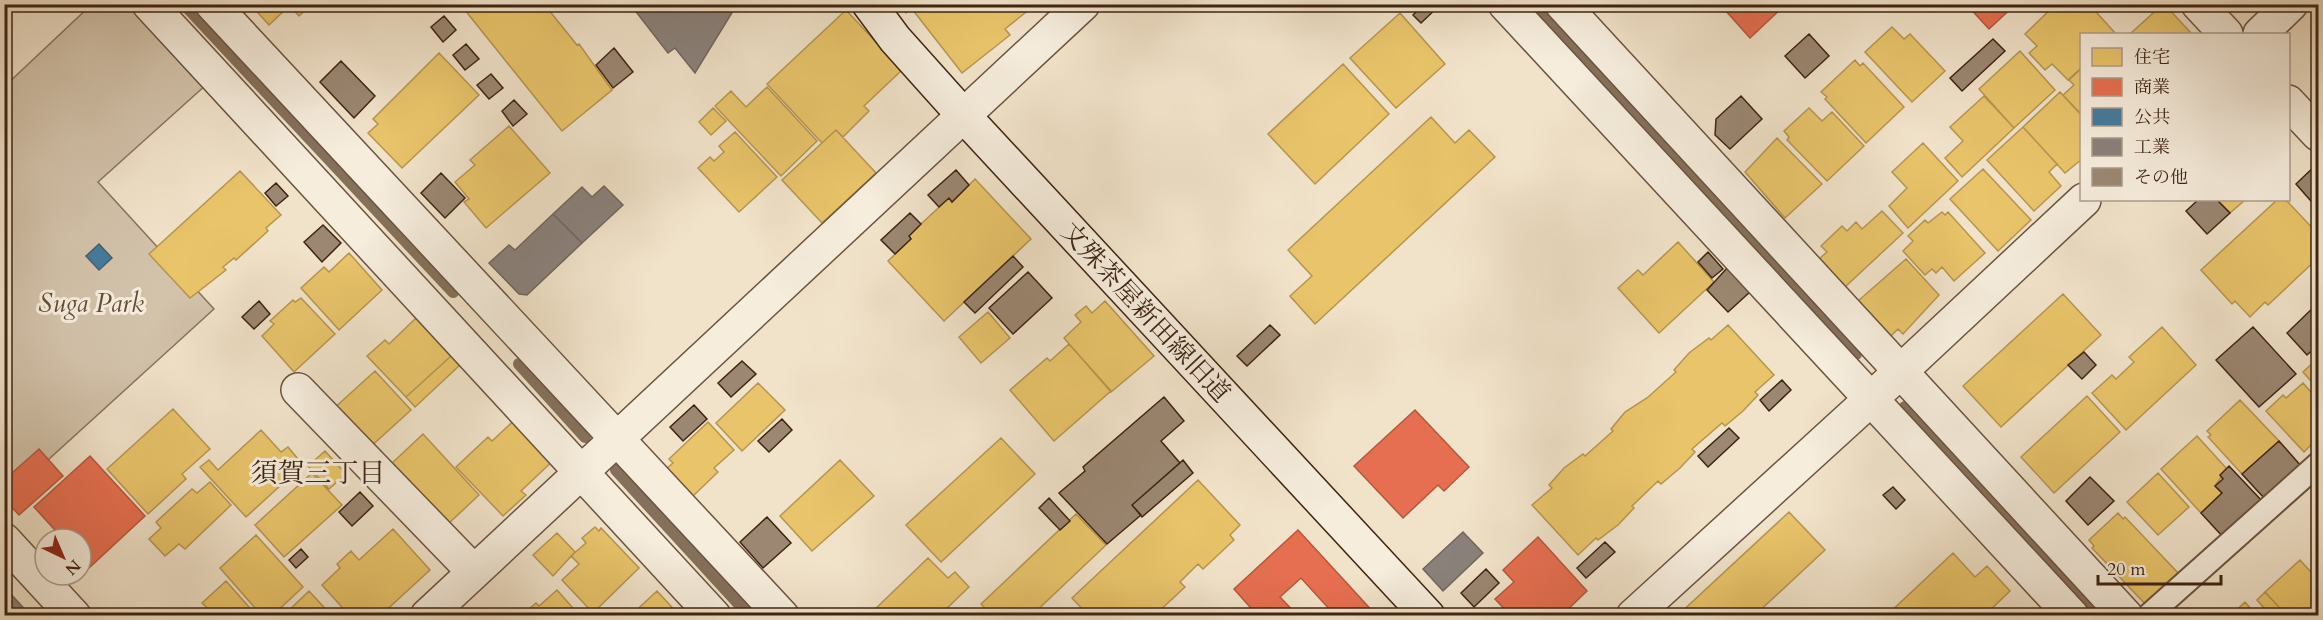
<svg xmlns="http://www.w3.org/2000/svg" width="2323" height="620" font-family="Cardo,'Noto Serif JP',serif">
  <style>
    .green { fill: #d3c3ab; stroke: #88745e; stroke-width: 1.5 }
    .homes { fill: #e9c46a; stroke: #b69450; stroke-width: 1.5 }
    .shops { fill: #e76f51; stroke: #b4583e; stroke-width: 1.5 }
    .public { fill: #457b9d; stroke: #436173; stroke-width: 1.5 }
    .industry { fill: #8a817c; stroke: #73655c; stroke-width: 1.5 }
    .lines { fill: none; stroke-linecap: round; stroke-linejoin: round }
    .stream { stroke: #85705b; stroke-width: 12 }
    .building { fill: #9b8772; stroke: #3e2412; stroke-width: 1.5 }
    .lane-casing { stroke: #6b5440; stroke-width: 26 }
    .street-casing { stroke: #6b5440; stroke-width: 36 }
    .secondary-casing { stroke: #3e2412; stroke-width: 36 }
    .lane { stroke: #f6eddd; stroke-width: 22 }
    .street { stroke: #f6eddd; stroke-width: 33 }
    .secondary { stroke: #f6eddd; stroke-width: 33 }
    .labels { text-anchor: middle; stroke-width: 6; stroke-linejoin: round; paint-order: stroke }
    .park-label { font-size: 26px; font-style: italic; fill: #634c38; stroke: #f6eddd }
    .street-label { font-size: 26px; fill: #3e2412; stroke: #f6eddd }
    .neighbourhood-label { font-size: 27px; fill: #3e2412; stroke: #f6eddd }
  </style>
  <rect width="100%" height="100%" fill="#f1e3ca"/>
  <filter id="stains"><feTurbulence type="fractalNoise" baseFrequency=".00333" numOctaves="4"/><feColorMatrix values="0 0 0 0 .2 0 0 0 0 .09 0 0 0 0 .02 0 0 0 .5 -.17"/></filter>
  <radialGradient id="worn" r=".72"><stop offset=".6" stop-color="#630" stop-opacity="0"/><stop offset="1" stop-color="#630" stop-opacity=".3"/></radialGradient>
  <path class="green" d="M91 5H137L207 84 98 182 214 309 5 499V86Z"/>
  <path class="homes" d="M250 4H288L289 6 269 25Z
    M288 4H312L299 16Z
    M460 4H544L577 45 579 44 612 90 562 131Z
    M899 4H917L906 13Z
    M917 4H1036L1005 29 1010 35 962 73 912 9Z
    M2056 4H2089L2116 34H2082V67L2068 80 2052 64 2045 70 2029 53 2037 46 2025 34Z
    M2164 4 2192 34H2130L2163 4Z
    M846 10 902 70 864 106 869 111 843 137 836 130 822 143 767 84Z
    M1400 13 1445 64 1396 108 1350 58Z
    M1892 27 1904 39 1910 34 1945 71 1912 102 1865 52Z
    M2020 51 2055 90 2014 128 1979 89Z
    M439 53 479 95 402 168 368 133 378 124 373 119Z
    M1855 60 1860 66 1863 63 1904 107 1866 143 1825 99 1827 97 1821 92Z
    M1343 64 1389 114 1315 184 1268 134Z
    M2082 68V115L2063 95 2074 85 2069 80Z
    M767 87 817 141 781 176 715 106 731 91 746 107Z
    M2060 92 2082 116V159L2065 173 2023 127Z
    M1984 96 2014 128 1962 177 1945 158 1963 141 1950 127Z
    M713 108 726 121 711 135 699 122Z
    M1809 108 1822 121 1832 112 1864 146 1827 181 1787 140 1789 137 1784 131Z
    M1431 117 1455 143 1469 130 1495 157 1315 324 1290 296 1312 276 1288 250Z
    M509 126 550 173 486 228 464 202 469 199 455 182 475 165 470 160Z
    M2023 127 2057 164 2049 172 2061 186 2034 211 1987 160Z
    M836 130 876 173 822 223 782 180Z
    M735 132 777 177 739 212 698 168 710 157 714 161 724 152 719 146Z
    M1777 138 1822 184 1785 218 1745 172Z
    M1923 143 1958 181 1908 228 1889 206 1907 188 1892 172Z
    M1983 169 2031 220 1998 251 1950 199Z
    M240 171 281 215 266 228 268 231 236 260 234 258 223 267 226 270 190 298 149 254Z
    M975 179 1031 239 944 321 888 261 911 239 909 236 921 224 949 198 952 202Z
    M2217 200H2245L2230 213Z
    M2277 200H2286L2318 234V258L2268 305 2265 302 2250 317 2235 301 2232 304 2201 270Z
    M1882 211 1903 233 1845 287 1819 259 1827 252 1821 246 1842 226 1847 231 1856 222 1862 229Z
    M1942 212 1945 215 1948 212 1985 253 1954 281 1942 267 1936 273 1932 269 1925 275 1903 251 1913 241 1908 236 1925 220 1928 223Z
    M1678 242 1714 282 1659 333 1618 288 1638 270 1643 275Z
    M349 253 382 290 339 330 301 288 324 267 329 272Z
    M1906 259 1939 295 1903 334 1898 329 1891 336 1858 301Z
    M2063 294 2101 335 2001 427 1963 386Z
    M301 298 335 334 294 372 262 336 274 324 270 321 293 300 295 302Z
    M1105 301 1154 356 1111 392 1064 338 1081 322 1075 315 1086 306 1092 313Z
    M988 312 1010 338 981 363 959 337Z
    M416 318 451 356 406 397 367 356 385 340 389 344Z
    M1728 325 1774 375 1755 392 1758 395 1743 411 1725 426 1722 423 1692 449 1695 452 1680 468 1661 484 1658 481 1632 506 1634 508 1618 525 1598 540 1596 538 1578 555 1532 505 1552 488 1549 485 1564 468 1583 454 1585 456 1613 431 1611 429 1625 412 1647 398 1676 372 1674 370 1689 353 1709 338 1711 340Z
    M2162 327 2196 365 2126 430 2092 393 2112 375 2116 379 2134 362 2129 357Z
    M1069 344 1111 391 1054 441 1010 390 1047 358 1050 361Z
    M451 356 460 365 415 407 406 397Z
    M2318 358V389L2303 372Z
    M375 371 411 410 367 450 331 411Z
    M758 383 785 410 742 451 716 423Z
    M2303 383 2318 400V438L2304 452 2266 411 2283 395 2286 398Z
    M2087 396 2120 432 2054 493 2021 457Z
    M2240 400 2279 441 2242 474 2208 437 2211 435 2207 431Z
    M173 409 210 449 182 474 186 479 148 514 107 469Z
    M520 415 558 456 521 491 526 495 503 516 456 467 488 437 492 441Z
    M708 422 734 450 714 468 718 472 692 497 666 469 673 463 669 459Z
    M261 430 281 452 288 447 303 465 246 517 200 467 209 460 218 470Z
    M423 434 479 495 446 526 390 465Z
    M2197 436 2227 469 2215 486 2222 493 2201 513 2161 469Z
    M1001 438 1035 474 941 562 906 525Z
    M325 451 346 474 329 489 308 466Z
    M840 460 874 496 812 551 780 516Z
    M312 473 342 505 284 557 255 525Z
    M2158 473 2189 507 2158 535 2127 502Z
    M1198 480 1240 525 1230 535 1234 540 1203 569 1198 564 1180 582 1185 587 1154 616 1150 612 1146 616H1089L1072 598Z
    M210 482 231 505 185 549 179 544 165 556 149 539 161 528 156 522 192 489 197 493Z
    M1789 512 1825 550 1754 616H1677Z
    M2118 513 2123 519 2125 517 2181 576 2148 607 2092 548 2094 546 2089 540Z
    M1076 514 1106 545 1031 616H992L981 604Z
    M595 527 599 531 601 528 639 568 593 613 562 580 579 564 571 556 586 543 582 538Z
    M393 529 430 570 382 614 380 611 375 616H350L322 585 340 568 337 564 351 551 359 560Z
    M557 533 575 552 553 576 533 555Z
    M256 535 303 587 272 616H262L220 568Z
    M1953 553 1975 577 1987 566 2010 591 1984 616H1886Z
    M928 558 948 578 955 572 969 587 939 616H868Z
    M2300 560 2318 580V616H2287L2265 592Z
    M226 581 257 616H198L207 608 202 603Z
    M557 590 580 616H521L536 603 539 606Z
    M309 591 332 616H283Z
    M657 591 680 616H630Z
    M2265 592 2287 616H2271L2257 600Z
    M2245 602 2257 616H2230Z"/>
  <path class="shops" d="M1731 4H1786L1750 38 1725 10Z
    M1966 4H2016L1989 29Z
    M1415 410 1469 467 1444 491 1438 485 1403 518 1354 466Z
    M39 449 63 476 19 515 4 499V480Z
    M90 456 145 516 89 568 81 559V539H63L34 507Z
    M1298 530 1377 616H1329L1332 612 1301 578 1280 597 1298 616H1258L1234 589Z
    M1538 537 1587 591 1561 616H1511L1495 599 1514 582 1503 570Z"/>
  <path class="public" d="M99 244 112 258 99 270 86 256Z"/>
  <path class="industry" d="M630 4H731L729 6 733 11 695 73 675 48 668 53Z
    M604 186 623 205 582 243 553 214 582 187 592 197Z
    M553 214 582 243 527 295 519 294 489 263 509 245 515 250Z
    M1463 532 1483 553 1443 591 1423 569Z
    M8 591 31 616H4V594Z"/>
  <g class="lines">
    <path class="stream" d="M184 4 453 292
      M1533 4 1856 354
      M519 364 585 437
      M1905 407 2099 616
      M616 470 750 616"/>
  </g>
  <path class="building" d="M1424 4H1441L1421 23 1413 15Z
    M444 16 456 30 443 42 431 27Z
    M1809 34 1829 56 1805 78 1785 56Z
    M1993 39 2005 51 1962 91 1950 78Z
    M466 44 479 59 465 70 453 55Z
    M614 48 633 72 613 88 596 65Z
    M341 61 375 96 354 118 320 82Z
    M491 74 503 88 489 99 477 85Z
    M1741 96 1762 119 1730 149 1715 135 1716 119Z
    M514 100 527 114 513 126 502 111Z
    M2318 163V209L2296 184Z
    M956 170 969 185 952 202 949 198 939 207 928 195Z
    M441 173 465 198 445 218 421 193Z
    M276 183 288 196 276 206 265 193Z
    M2198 200H2217L2230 213 2207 234 2186 211Z
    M910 213 921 224 909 236 911 239 895 254 881 240Z
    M323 225 341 243 322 262 304 242Z
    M1708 252 1723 269 1712 278 1698 262Z
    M1013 256 1023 267 975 313 964 302Z
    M1728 267 1751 291 1728 312 1707 290Z
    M1028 272 1052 298 1013 334 989 308Z
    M259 301 270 314 254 329 242 317Z
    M2318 303V345L2307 355 2287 333Z
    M1270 325 1280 335 1247 366 1237 356Z
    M2253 327 2296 374 2259 407 2216 360Z
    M2084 352 2096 365 2082 379 2068 365Z
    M742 361 756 374 731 397 718 383Z
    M1782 380 1791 390 1769 411 1760 400Z
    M1164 397 1184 421 1161 441 1180 463 1132 505 1141 515 1107 544 1059 493 1085 471 1083 467Z
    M694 405 707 419 683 441 670 427Z
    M782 419 792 430 769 452 758 441Z
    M1729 428 1739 438 1708 467 1698 456Z
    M2279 441 2301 466 2264 498 2242 474Z
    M1183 460 1193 473 1142 517 1132 505Z
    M2229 466 2262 501 2223 537 2201 513 2222 493 2215 486 2223 479 2220 475Z
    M2090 477 2114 501 2088 525 2066 501Z
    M1893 487 1905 500 1896 509 1883 495Z
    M360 492 373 506 352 526 339 512Z
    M1049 498 1070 521 1060 530 1039 508Z
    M767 517 791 543 763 568 740 542Z
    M1605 542 1615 552 1586 578 1577 568Z
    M301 549 308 557 296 568 289 560Z
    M1486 569 1499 583 1474 607 1461 593Z"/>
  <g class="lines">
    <defs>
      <path id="lane" d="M2148 616 2318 464"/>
      <path id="street" d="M149 4 714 616
        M212 4 782 616
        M1505 4 2072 616
        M1562 4 2126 616
        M2198 4 2226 34
        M2260 34 2291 4
        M2288 102 2318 134
        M298 390 474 572
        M4 540 74 616
        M427 616 1083 4
        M1633 616 1872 398 2084 200"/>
      <path id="secondary" d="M869 4 895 39 964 116 1428 616"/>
    </defs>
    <use href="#lane" class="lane-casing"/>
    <use href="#street" class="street-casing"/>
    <use href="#secondary" class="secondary-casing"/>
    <use href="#lane" class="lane"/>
    <use href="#street" class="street"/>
    <use href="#secondary" class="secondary"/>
  </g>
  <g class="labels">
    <g class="park-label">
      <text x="91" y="312">Suga Park</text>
    </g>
    <g class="street-label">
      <text transform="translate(1146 312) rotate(47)" y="9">文殊茶屋新田線旧道</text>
    </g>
    <g class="neighbourhood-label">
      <text x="318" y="482">須賀三丁目</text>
    </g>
  </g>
  <rect width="2323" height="620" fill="none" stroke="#f1e3ca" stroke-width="24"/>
  <rect x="6" y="6" width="2311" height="608" fill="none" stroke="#3e2412" stroke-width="3"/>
  <rect x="12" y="12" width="2299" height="596" fill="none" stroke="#3e2412" stroke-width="1.5"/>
  <rect x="2080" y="33" width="210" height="168" fill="#f6eddd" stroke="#ac9d8c" stroke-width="1.5"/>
  <rect x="2092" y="48" width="30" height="18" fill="#e9c46a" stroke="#ac9d8c" stroke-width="1.5"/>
  <text x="2134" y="63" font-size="18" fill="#3e2412">住宅</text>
  <rect x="2092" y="78" width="30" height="18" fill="#e76f51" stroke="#ac9d8c" stroke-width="1.5"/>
  <text x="2134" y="93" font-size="18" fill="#3e2412">商業</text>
  <rect x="2092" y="108" width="30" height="18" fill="#457b9d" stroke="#ac9d8c" stroke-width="1.5"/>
  <text x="2134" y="123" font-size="18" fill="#3e2412">公共</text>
  <rect x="2092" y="138" width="30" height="18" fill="#8a817c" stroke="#ac9d8c" stroke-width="1.5"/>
  <text x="2134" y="153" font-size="18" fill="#3e2412">工業</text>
  <rect x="2092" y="168" width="30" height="18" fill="#9b8772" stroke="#ac9d8c" stroke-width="1.5"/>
  <text x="2134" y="183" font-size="18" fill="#3e2412">その他</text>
  <g transform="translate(63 557) rotate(136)"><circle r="28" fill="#f6eddd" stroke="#ac9d8c" stroke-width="1.5"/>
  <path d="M0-4.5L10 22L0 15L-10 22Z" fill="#8f2418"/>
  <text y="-9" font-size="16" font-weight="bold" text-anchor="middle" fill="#3e2412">N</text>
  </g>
  <path d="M2098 575v9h123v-9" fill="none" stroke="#3e2412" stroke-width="3"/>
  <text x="2107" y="575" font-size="18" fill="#3e2412" stroke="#f6eddd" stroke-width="4.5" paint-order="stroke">20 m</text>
  <rect width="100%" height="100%" filter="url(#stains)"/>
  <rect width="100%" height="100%" fill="url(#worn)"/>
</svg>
